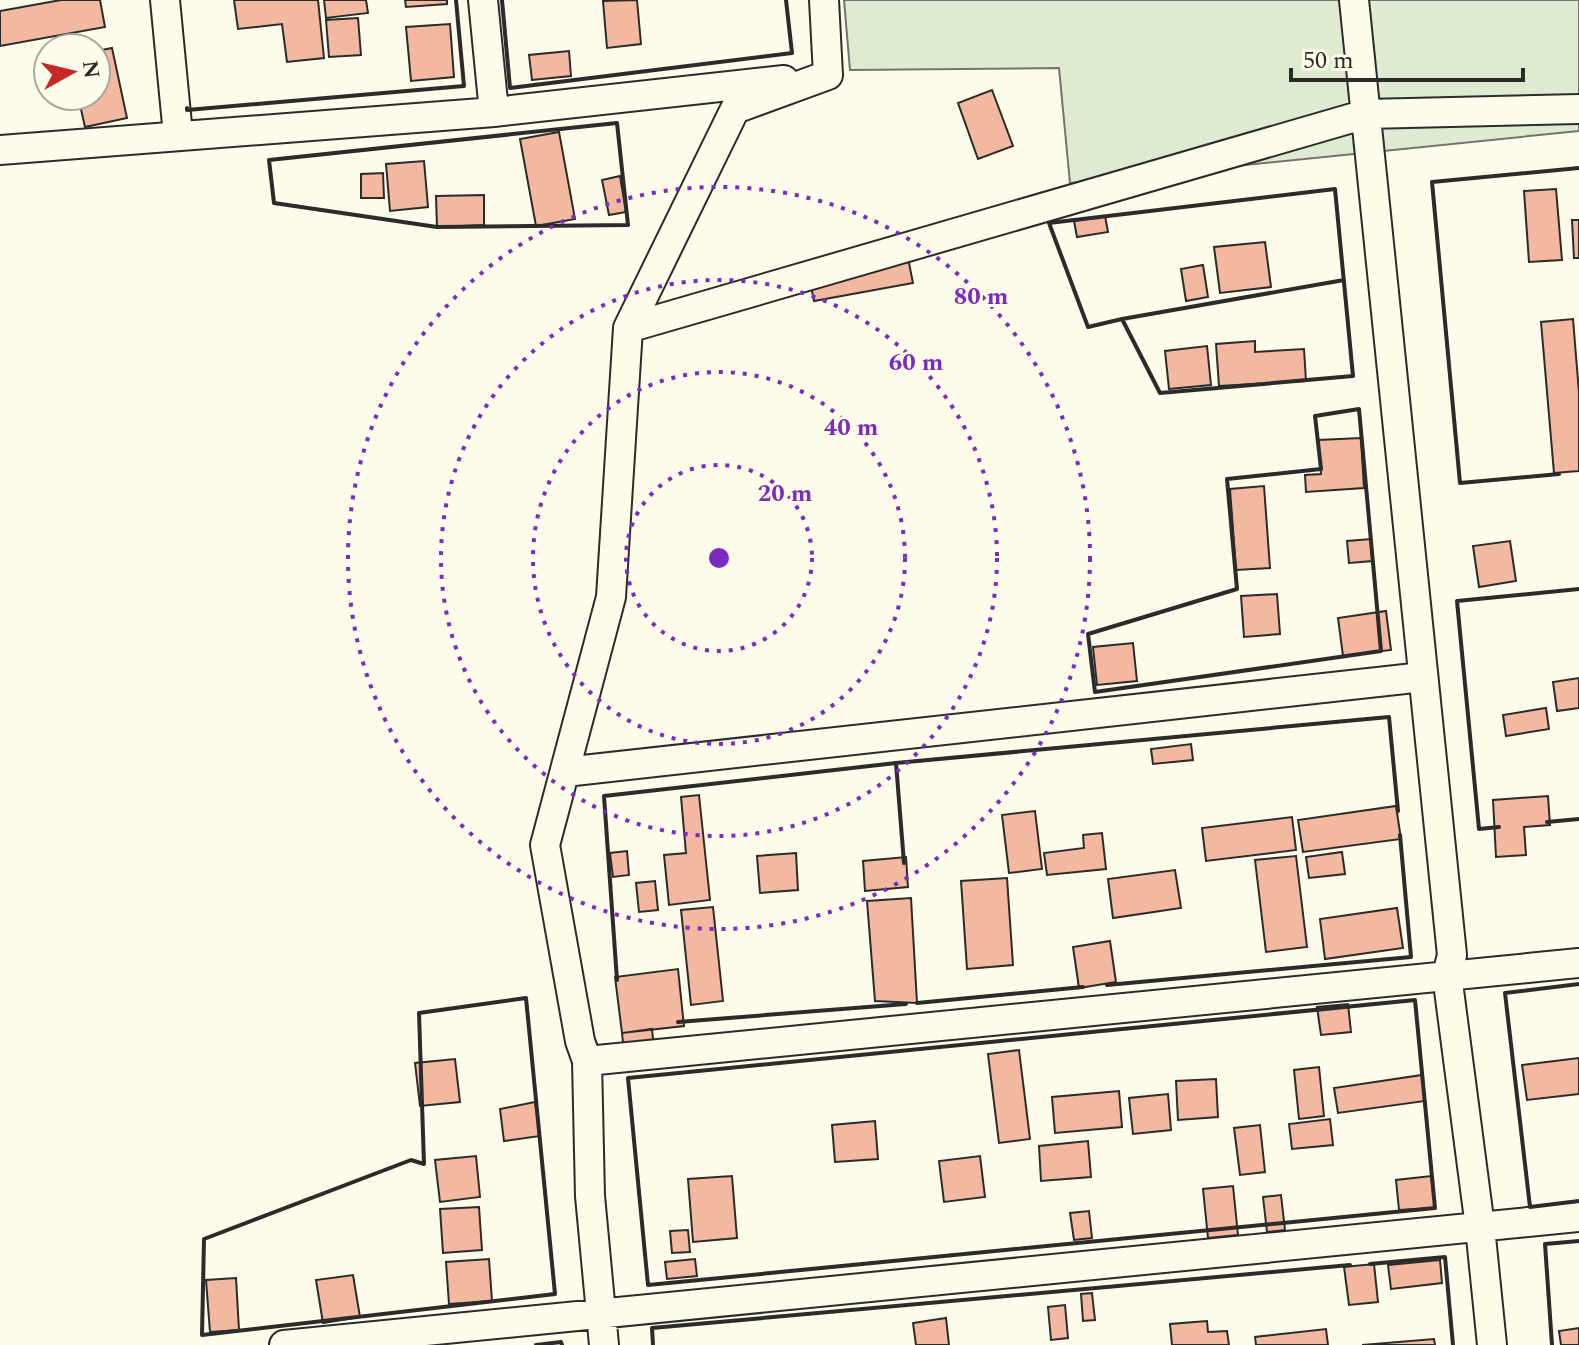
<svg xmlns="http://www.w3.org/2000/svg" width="1579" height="1345" font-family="Spectral,serif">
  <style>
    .green { fill: #deebd1; stroke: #74746e; stroke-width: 2 }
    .building { fill: #f2b8a0; stroke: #2b2b2b; stroke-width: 2 }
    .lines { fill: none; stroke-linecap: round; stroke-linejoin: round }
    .minor-casing { stroke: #2b2b2b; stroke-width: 32 }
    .minor { stroke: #fdfbea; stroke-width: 28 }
    .wall { stroke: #2b2b2b; stroke-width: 4 }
    .ring { fill: none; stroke: #7b2cbf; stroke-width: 4; stroke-dasharray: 4 8 }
    .centre { fill: #7b2cbf; stroke: #fdfbea; stroke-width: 4 }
    .ring-label { font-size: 24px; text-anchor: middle; font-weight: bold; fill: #7b2cbf; stroke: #fdfbea; stroke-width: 6; stroke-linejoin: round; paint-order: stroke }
  </style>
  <rect width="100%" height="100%" fill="#fdfbea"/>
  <path class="green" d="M844 0H1579V131L1070 183 1059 68 850 70Z"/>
  <path class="building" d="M61 0H100L105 27 0 46V11Z
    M234 0H318L324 58 287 62 282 24 238 29Z
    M324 0H366L368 13 326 18Z
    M405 0H447V4L406 7Z
    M637 0 641 44 607 48 603 1Z
    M358 18 361 55 329 57 326 20Z
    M450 24 454 77 411 81 406 27Z
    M112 48 127 118 85 127 78 96H96V51Z
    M569 51 571 76 532 80 529 55Z
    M992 90 1013 146 978 159 958 103Z
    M559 132 575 219 536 226 520 139Z
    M424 161 428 207 390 211 386 164Z
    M383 173 384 198H361V174Z
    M620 176 626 212 609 215 602 180Z
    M1556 189 1562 260 1529 262 1524 191Z
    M484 195V225L437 227 436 196Z
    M1105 216 1108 232 1077 237 1074 221Z
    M1572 220H1579V258H1574Z
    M1265 242 1271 287 1220 293 1214 247Z
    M908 258 913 283 814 301 809 276Z
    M1203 265 1208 297 1186 301 1181 269Z
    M1573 319 1579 393V471L1554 473 1541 322Z
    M1255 341V352L1304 349 1306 381 1219 386 1216 344Z
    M1207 346 1211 385 1169 389 1165 351Z
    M1361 438 1364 488 1306 492 1305 475 1321 474 1318 440Z
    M1264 486 1270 568 1236 570 1230 489Z
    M1371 539 1373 561 1349 563 1347 541Z
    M1510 541 1516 581 1479 587 1473 546Z
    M1277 594 1280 634 1244 637 1241 596Z
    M1386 611 1391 650 1343 656 1338 618Z
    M1133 643 1137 681 1097 685 1093 647Z
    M1579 678V708L1557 711 1553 682Z
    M1546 708 1549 729 1506 736 1503 715Z
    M1191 744 1193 760 1153 764 1151 749Z
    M699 795 710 900 669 905 664 855 686 853 681 797Z
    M1548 796 1550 825 1524 827 1526 855 1496 857 1493 800Z
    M1396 806 1401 839 1303 852 1298 820Z
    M1035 811 1042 869 1009 873 1002 815Z
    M1292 817 1296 850 1206 861 1202 828Z
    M1102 833 1106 869 1047 875 1044 853 1084 848 1083 835Z
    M627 851 629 875 613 877 610 853Z
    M1342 852 1345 874 1309 878 1306 857Z
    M796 853 798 890 760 893 757 856Z
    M1296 856 1307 947 1266 952 1255 860Z
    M906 857 908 887 865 891 863 861Z
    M1175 870 1181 908 1113 918 1108 879Z
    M1007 878 1013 965 967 969 961 881Z
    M655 881 658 910 639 912 636 883Z
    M911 898 917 1003 875 1001 867 901Z
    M713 907 723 1001 691 1005 681 910Z
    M1397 908 1403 948 1325 959 1320 919Z
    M1110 941 1116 982 1079 988 1073 947Z
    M678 969 684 1026 622 1033 615 977Z
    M1348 1004 1351 1032 1321 1035 1317 1007Z
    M652 1029 654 1048 624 1052 622 1033Z
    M1019 1050 1030 1139 999 1143 988 1054Z
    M1579 1058V1094L1527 1100 1522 1065Z
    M455 1059 460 1102 420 1106 415 1063Z
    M1319 1067 1324 1116 1299 1119 1294 1070Z
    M1422 1075 1425 1101 1338 1113 1334 1088Z
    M1216 1079 1218 1117 1178 1120 1176 1081Z
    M1119 1091 1122 1127 1055 1133 1052 1097Z
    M1168 1094 1171 1130 1133 1134 1129 1098Z
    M535 1102 540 1136 504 1141 500 1109Z
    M1330 1119 1333 1145 1292 1149 1289 1124Z
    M875 1121 878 1159 835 1162 832 1125Z
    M1260 1125 1265 1172 1240 1175 1234 1128Z
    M1088 1141 1091 1177 1041 1181 1039 1146Z
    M476 1156 480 1197 440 1202 435 1160Z
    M980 1156 985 1197 944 1202 939 1161Z
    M732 1176 737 1238 693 1242 688 1179Z
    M1431 1176 1435 1208 1399 1210 1396 1180Z
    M1233 1186 1238 1235 1208 1238 1203 1189Z
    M1281 1195 1285 1230 1267 1232 1263 1197Z
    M479 1207 482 1250 443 1253 440 1209Z
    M1089 1211 1092 1238 1074 1240 1070 1213Z
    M688 1230 690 1252 672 1253 670 1231Z
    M489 1259 492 1301 449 1304 446 1262Z
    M695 1259 697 1276 667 1279 665 1262Z
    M1440 1260 1442 1283 1391 1289 1388 1265Z
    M1374 1264 1378 1302 1349 1305 1344 1267Z
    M353 1275 360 1317 323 1323 316 1280Z
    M236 1278 239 1330 210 1332 206 1280Z
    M1092 1293 1095 1320 1083 1321 1081 1294Z
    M1065 1305 1068 1338 1051 1340 1048 1307Z
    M946 1318 949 1345H916L913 1323Z
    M1207 1321 1208 1332 1227 1331 1229 1345H1172L1170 1324Z
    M1579 1328V1345H1561L1559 1331Z
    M1326 1329 1328 1345H1256L1255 1337Z
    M1434 1339 1435 1345H1362Z"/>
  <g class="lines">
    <defs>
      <path id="minor" d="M165 0 178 135
        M483 0 494 112
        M824 0 828 75
        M1354 0 1452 955 1447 975 1480 1227 1492 1345
        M0 150 494 112 784 80
        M628 328 1366 114 1579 109
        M565 772 1423 677
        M587 1061 1579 963
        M284 1345 1579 1217
        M604 1345 590 1196 587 1061 580 1041 545 845 611 597 628 328 735 109 828 75"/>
    </defs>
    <use href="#minor" class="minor-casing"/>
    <use href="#minor" class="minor"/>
    <path class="wall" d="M502 0 510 88 792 53 786 0
      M187 108V110L464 86 456 0
      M617 123 628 225 437 227 274 203 269 160Z
      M1335 189 1353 376 1160 393 1122 319 1088 327 1049 223Z
      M1122 319 1344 280
      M1359 409 1381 651 1095 692 1088 634 1237 589 1227 479 1321 469 1315 416Z
      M1559 474 1460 483 1432 182 1579 168
      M896 763 904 863
      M1547 822 1579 819
      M1499 827 1479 829 1457 601 1579 589
      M617 980 604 796 896 763 1389 717 1398 811
      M1579 984 1505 993 1530 1207 1579 1201
      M1107 985 1411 957 1400 835
      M526 998 555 1294 202 1335 204 1239 411 1160 424 1164 419 1013Z
      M1415 1000 1435 1208 648 1285 628 1078Z
      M917 1003 1083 987
      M678 1022 906 1004
      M1370 1264 1445 1257 1453 1345
      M536 1345 561 1342 562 1345
      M653 1345 652 1328 1350 1265
      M1552 1345 1545 1244 1579 1241"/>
  </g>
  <g class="ring">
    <circle cx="719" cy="558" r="93"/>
    <circle cx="719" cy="558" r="186"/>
    <circle cx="719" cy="558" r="278"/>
    <circle cx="719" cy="558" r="371"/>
  </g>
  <circle cx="719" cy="558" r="12" class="centre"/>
  <g class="ring-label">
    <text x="981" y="304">80 m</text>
    <text x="916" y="370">60 m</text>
    <text x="851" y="435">40 m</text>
    <text x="785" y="501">20 m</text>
  </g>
  <g transform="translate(72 72) rotate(82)"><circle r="38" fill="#fdfbea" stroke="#a9a89e" stroke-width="2"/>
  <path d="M0-6L14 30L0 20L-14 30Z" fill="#c62828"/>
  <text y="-12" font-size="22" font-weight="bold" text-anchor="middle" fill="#2b2b2b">N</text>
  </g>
  <path d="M1291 68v12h232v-12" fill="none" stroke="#2b2b2b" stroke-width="4"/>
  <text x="1303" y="68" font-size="24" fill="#2b2b2b" stroke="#fdfbea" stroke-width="6" paint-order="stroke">50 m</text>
</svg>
